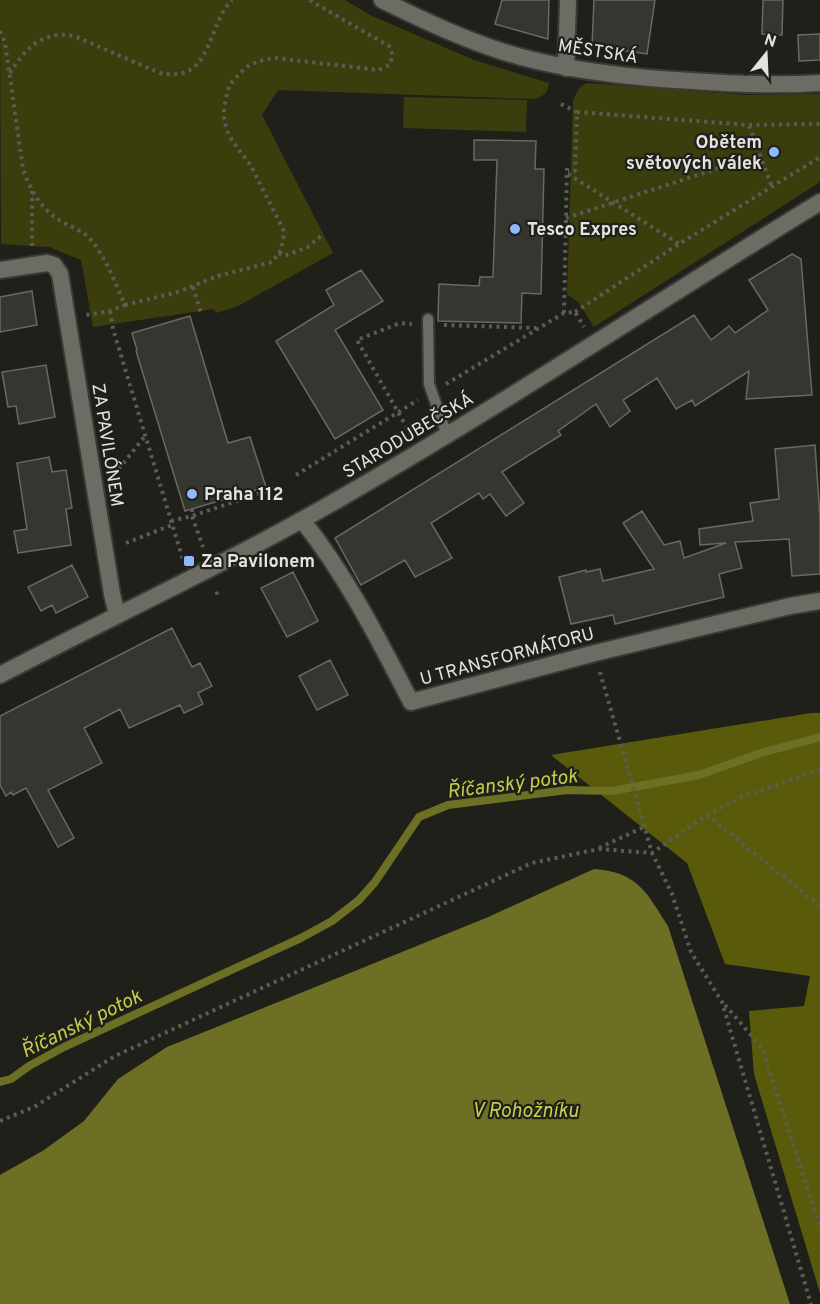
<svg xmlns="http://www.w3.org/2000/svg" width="820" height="1304" font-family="Overpass,sans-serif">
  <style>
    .green { fill: #3c3d0d }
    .forest { fill: #595b0a }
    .water { fill: #6d6f25 }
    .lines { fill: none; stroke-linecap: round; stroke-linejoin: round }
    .stream { stroke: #6d6f25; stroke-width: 8 }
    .building { fill: #363630; stroke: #696962; stroke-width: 1.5 }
    .service-casing { stroke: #393935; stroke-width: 14 }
    .minor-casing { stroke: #393935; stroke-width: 20 }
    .tertiary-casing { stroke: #393935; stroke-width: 20 }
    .path { stroke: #5c5c57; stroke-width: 4; stroke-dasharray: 3 4.5; stroke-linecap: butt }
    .service { stroke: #6c6c65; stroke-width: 10 }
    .minor { stroke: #6c6c65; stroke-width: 16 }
    .tertiary { stroke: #6c6c65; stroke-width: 16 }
    .poi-dot { fill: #90b8fd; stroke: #1f201a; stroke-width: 2 }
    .labels { text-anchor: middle; stroke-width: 4.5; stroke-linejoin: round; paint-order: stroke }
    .street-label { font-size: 18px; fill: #e3e3df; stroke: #1f201a }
    .poi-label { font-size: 18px; font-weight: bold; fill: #e3e3df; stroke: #1f201a; text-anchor: start }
    .water-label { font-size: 20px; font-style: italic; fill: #c8cc4b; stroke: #1f201a }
  </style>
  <rect width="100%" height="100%" fill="#1f201a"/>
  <path class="green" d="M0 0H345L370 15 474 60 549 83C548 93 544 96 534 99L278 90 262 115 333 253 238 306 216 313 214 309 93 327 81 260 49 247 1 244Z
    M587 83 747 95 820 94V182L594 327 579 303 567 294 573 100 580 87Z
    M404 97 527 100 526 132 403 128Z"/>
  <path class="forest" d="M811 713H820V1293L754 1074 749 1011 804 1006 810 976 725 964 687 863 551 755Z"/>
  <path class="water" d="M594 869C638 872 646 892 668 926L790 1304H0V1175L44 1150 84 1121 118 1079 167 1047 486 918Z"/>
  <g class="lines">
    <path class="stream" d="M0 1082 11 1079 29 1066 64 1047 301 938 332 921 359 900 375 882 419 817 448 805 567 790 612 791 699 775 761 753 820 737"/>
  </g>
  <path class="building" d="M502 0H549L548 39 495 24Z
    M594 0H655L647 54 592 46Z
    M763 0H783L782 35 762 34Z
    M820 34V60L799 61 798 35Z
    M474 140 536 141 535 169H544L541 294 522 293 521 323 438 321 439 284 479 286 480 277H493L497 160H474Z
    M792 254 801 259 812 395 746 399 749 371 695 406 692 400 676 409 657 378 623 400 630 411 610 427 596 404 558 431 561 435 502 472 524 503 506 516 490 494 483 499 479 493 431 523 452 558 415 577 405 560 361 585 335 538 694 315 711 340 729 326 735 333 768 310 749 280Z
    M361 270 383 301 335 330 383 410 335 439 276 341 334 305 326 290Z
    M32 291 37 325 0 332V297Z
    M190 316 228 443 250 437 266 487 185 511 136 351 137 350 132 333Z
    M46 365 55 417 19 424 16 406 8 407 2 372Z
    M815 445 820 518V574L792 576 789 539 735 542 742 568 719 574 724 597 615 624 613 615 571 624 559 577 586 570V572L600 569 603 581 654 569 623 523 642 511 664 545 680 541 684 558 726 543 700 545 699 529 753 521 750 503 779 499 775 449Z
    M49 457 52 472 66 470 72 508 66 509 71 545 18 553 14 531 27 529 17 463Z
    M72 565 88 597 56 613 52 605 41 611 28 587Z
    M293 572 318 621 287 637 261 588Z
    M172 628 192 667 200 663 212 686 198 693 203 704 184 713 180 705 129 728 120 709 84 728 102 763 48 790 74 838 58 847 26 788 13 795 11 792 6 796 0 785V716Z
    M330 660 348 695 317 710 299 676Z"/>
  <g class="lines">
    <defs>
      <path id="service" d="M428 319 429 384 447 435"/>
      <path id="minor" d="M566 68 568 0
        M0 270 47 263 54 265 60 274 112 594 117 614
        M302 520C346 575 379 640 411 702L595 653 790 606 820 601"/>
      <path id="tertiary" d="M382 0C427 22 473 44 521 57 577 72 635 78 692 81 735 84 777 86 820 83
        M0 675C115 615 234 560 346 495 507 402 662 299 820 202"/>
    </defs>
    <use href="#service" class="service-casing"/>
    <use href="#minor" class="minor-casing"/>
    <use href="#tertiary" class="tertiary-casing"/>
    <path class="path" d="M0 31 5 43 23 169C29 188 42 211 61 221 70 227 82 230 89 238 106 256 115 283 125 305L110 311 86 315
      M10 73C25 48 44 30 74 36L160 73C213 84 206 26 232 0
      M561 104 577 112 575 171 568 172
      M577 112 749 125 820 124
      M749 126 772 187
      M568 174 679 244
      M566 218 759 155
      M32 246V191
      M279 253 284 256 308 247 323 234
      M193 287 201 313
      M125 305 178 292 218 276 272 262 281 250 284 234 283 229 251 166 233 142 227 131 224 119V107L229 86 239 74 248 66 259 61 275 58 379 70 389 65 393 56 389 46 309 0
      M110 311 113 329 183 560
      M575 312 679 244 820 157
      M564 313 567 168
      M444 325 536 328
      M446 384 564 313 575 312 584 327
      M411 435 357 340 400 323 412 324
      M114 475 145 436
      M296 475 418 400
      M192 509V516L203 547
      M171 521 192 516 275 488
      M126 543 172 525
      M284 557 285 559
      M216 592 218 595
      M600 672 652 853 672 894 691 952 722 1002 811 1304
      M707 815 820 906
      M599 848 644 827
      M725 1005 762 1048 820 1227
      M0 1121 34 1107 115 1056 532 863 599 849 652 853 707 815 741 797 820 770"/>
    <use href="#service" class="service"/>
    <use href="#minor" class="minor"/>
    <use href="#tertiary" class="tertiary"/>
  </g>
  <g class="poi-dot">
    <circle cx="774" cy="152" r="6"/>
    <circle cx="515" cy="229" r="6"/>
    <circle cx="192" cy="494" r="6"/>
    <rect x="183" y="555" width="12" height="12" rx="3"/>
  </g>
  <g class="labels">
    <g class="street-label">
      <text transform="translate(598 51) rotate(9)" y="6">MĚSTSKÁ</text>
      <text transform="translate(408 435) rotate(-31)" y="6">STARODUBEČSKÁ</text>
      <text transform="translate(108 445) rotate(81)" y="6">ZA PAVILÓNEM</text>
      <text transform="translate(507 656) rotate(-15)" y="6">U TRANSFORMÁTORU</text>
    </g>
    <g class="poi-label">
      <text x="762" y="148" text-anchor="end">Obětem<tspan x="762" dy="21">světových válek</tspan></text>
      <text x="527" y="235">Tesco Expres</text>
      <text x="204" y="500">Praha 112</text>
      <text x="201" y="567">Za Pavilonem</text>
    </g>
    <g class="water-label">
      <text transform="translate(512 783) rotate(-7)" y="7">Říčanský potok</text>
      <text transform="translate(81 1023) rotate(-26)" y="7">Říčanský potok</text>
      <text x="525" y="1117">V Rohožníku</text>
    </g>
  </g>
  <g transform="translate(766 54) rotate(18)" stroke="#1f201a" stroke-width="4.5" paint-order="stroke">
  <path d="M0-4.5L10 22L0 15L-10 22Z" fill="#e3e3df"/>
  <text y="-9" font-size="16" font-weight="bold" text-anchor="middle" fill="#e3e3df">N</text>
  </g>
</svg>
